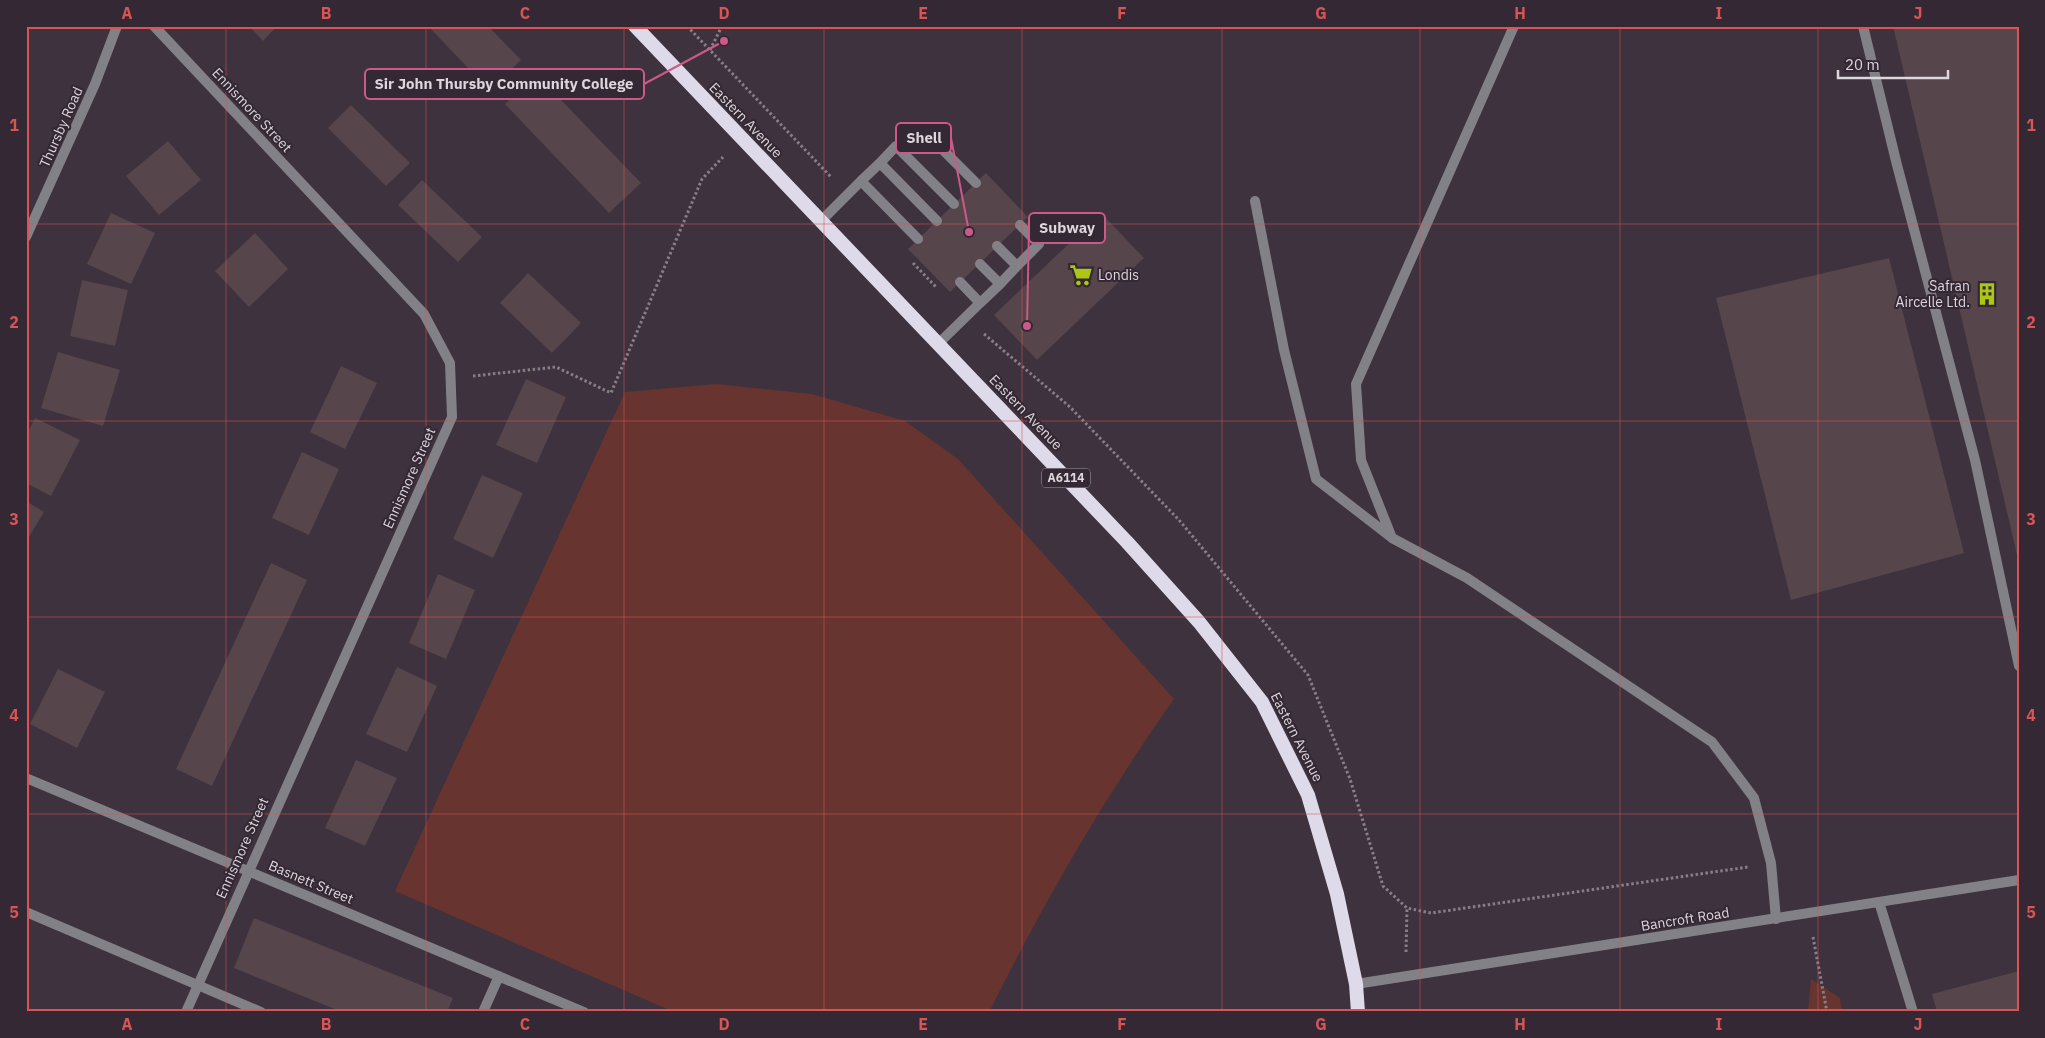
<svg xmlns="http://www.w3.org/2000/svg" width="2045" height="1038" font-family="'IBM Plex Sans',sans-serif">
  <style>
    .green { fill: #68342f }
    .building { fill: #56454b }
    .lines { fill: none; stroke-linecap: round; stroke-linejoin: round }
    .path { stroke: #877e87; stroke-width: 3; stroke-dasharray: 2.5 2.5; stroke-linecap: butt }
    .service { stroke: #838188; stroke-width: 10 }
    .minor { stroke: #838188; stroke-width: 10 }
    .trunk { stroke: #dedaea; stroke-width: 14 }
    .grid { fill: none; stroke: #d85455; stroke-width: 1; stroke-opacity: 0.55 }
    .labels { text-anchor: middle; stroke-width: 4; stroke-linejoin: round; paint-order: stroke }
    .shield { fill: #332833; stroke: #aaa2aa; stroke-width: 1 }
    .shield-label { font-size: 12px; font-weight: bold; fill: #ddd6dd }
    .street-label { font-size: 14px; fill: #ddd6dd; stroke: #332833 }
    .poi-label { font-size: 14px; fill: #ddd6dd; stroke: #332833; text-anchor: start }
    .leader { fill: none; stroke: #cb5a88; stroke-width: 2 }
    .callout-dot { fill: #cb5a88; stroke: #332833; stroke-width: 2 }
    .callout { fill: #332833; stroke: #cb5a88; stroke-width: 2 }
    .callout-label { font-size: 15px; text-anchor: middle; font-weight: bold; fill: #ddd6dd }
    .neatline { fill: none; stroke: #d85455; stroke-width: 2 }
    .grid-label { font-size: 16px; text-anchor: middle; font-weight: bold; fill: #d85455 }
  </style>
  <rect width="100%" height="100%" fill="#3d323d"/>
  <path class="green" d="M716 384 812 394 905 421 958 459 1174 699C1104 798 1043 904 989 1012H674L395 891 625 392Z
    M1811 979 1840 998 1842 1012H1808Z"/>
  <path class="building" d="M249 26H277L263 41Z
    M428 26H488L521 60 489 90Z
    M1893 26H2019V559H2018Z
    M536 74 641 183 609 213 505 104Z
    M351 105 410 163 386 186 328 128Z
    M168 141 201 180 159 215 126 176Z
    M986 173 1028 217 950 292 908 249Z
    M422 180 482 237 458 262 398 205Z
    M111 213 155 233 131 284 87 264Z
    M1101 213 1144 258 1037 360 994 315Z
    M255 233 288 269 249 307 215 271Z
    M1889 258 1964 553 1791 600 1716 298Z
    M528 273 581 323 552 353 500 303Z
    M82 280 128 290 115 346 70 336Z
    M58 352 120 370 103 426 41 408Z
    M341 366 377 383 345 449 310 432Z
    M526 379 566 397 537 463 496 445Z
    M35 418 80 440 51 496 26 483V435Z
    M302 452 339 469 309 535 272 518Z
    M482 475 523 493 493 558 453 539Z
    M26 501 44 512 26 542Z
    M271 563 307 580 212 786 176 769Z
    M438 574 475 590 446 659 409 643Z
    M397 667 437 686 407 752 366 734Z
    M58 669 105 692 77 748 30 724Z
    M356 760 397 778 365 846 325 828Z
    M254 918 453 998 447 1012H342L234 968Z
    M2019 971V1012H1937L1932 994Z"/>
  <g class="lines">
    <path class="path" d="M687 26 831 177
      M710 50 722 26
      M913 263 936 287
      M984 334 1070 407 1179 520 1308 675 1350 779 1383 886 1407 908 1431 913 1748 867
      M473 376 556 367 611 393 702 179 723 157
      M1813 937 1827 1012
      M1406 952 1407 908"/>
    <path class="service" d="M1514 26 1356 384 1361 460 1392 538 1467 578 1712 742 1754 798 1771 863 1776 919
      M1863 26 1897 165 1975 460 2019 666
      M896 146 938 145 976 183
      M880 163 896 146 954 204
      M861 181 880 163 937 221
      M1255 201 1284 350 1316 479 1391 537
      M821 221 861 181 918 239
      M997 246 1017 266 1000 284
      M980 264 1000 284 980 303
      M1017 266 1039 244 1020 225
      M938 344 980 303 960 282
      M1879 902 1913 1012
      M26 912 261 1012"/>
    <path class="minor" d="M154 26 424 314 450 363 452 417 186 1012
      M26 237 95 84 117 26
      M26 778 584 1012
      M1356 984 2019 880
      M483 1012 499 976"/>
    <path class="trunk" d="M635 26 1127 542 1199 622 1262 702 1308 795 1337 894 1356 984 1358 1012"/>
  </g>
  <path class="grid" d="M226 26V1012M426 26V1012M624 26V1012M824 26V1012M1022 26V1012M1222 26V1012M1420 26V1012M1620 26V1012M1818 26V1012M26 224H2019M26 421H2019M26 617H2019M26 814H2019"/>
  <defs>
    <symbol id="supermarket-bare" viewBox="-9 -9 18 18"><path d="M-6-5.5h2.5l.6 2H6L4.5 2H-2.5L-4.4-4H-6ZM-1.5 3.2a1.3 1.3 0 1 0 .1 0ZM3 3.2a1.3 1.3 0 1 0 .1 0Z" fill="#abc614" stroke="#332833" stroke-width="2.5" paint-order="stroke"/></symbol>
    <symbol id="building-bare" viewBox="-9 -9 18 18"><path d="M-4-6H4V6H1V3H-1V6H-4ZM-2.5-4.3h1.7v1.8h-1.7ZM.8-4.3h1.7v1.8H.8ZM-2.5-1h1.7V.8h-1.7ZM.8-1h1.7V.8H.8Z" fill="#abc614" stroke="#332833" stroke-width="2.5" paint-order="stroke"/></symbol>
  </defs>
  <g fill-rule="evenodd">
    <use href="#supermarket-bare" x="1065" y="259" width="32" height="32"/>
    <use href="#building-bare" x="1971" y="278" width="32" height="32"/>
  </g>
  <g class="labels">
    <rect class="shield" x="1042" y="468.5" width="48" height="19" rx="4"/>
    <g class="shield-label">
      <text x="1066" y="482">A6114</text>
    </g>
    <g class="street-label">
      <text transform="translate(252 110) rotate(47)" y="5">Ennismore Street</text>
      <text transform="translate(746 120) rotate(46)" y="5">Eastern Avenue</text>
      <text transform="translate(61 127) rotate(-66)" y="5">Thursby Road</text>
      <text transform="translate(1026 412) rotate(46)" y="5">Eastern Avenue</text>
      <text transform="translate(409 478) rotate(-66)" y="5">Ennismore Street</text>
      <text transform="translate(1297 737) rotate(63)" y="5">Eastern Avenue</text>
      <text transform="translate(242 848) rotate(-66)" y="5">Ennismore Street</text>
      <text transform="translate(311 882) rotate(23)" y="5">Basnett Street</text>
      <text transform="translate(1685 919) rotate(-9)" y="5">Bancroft Road</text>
    </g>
    <g class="poi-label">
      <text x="1098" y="280">Londis</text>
      <text x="1970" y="291" text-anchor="end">Safran<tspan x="1970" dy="16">Aircelle Ltd.</tspan></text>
    </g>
  </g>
  <path class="leader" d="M724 41L644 84M969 232L951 138M1027 326L1029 228"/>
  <g class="callout-dot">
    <circle cx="724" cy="41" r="5"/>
    <circle cx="969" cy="232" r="5"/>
    <circle cx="1027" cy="326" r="5"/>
  </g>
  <g class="callout">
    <rect x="365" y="69" width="279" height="30" rx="5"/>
    <rect x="896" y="123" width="55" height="30" rx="5"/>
    <rect x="1029" y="213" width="76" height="30" rx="5"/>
  </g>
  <g class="callout-label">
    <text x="504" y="89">Sir John Thursby Community College</text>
    <text x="924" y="143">Shell</text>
    <text x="1067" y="233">Subway</text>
  </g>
  <rect width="2045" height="1038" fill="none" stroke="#332833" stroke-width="55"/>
  <path d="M1838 70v8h110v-8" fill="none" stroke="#ddd6dd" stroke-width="2.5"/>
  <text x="1845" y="70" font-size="15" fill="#ddd6dd" stroke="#332833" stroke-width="4" paint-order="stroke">20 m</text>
  <rect x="28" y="28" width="1990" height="982" class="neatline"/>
  <g class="grid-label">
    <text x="127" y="19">A</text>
    <text x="326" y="19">B</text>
    <text x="525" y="19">C</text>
    <text x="724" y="19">D</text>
    <text x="923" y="19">E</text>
    <text x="1122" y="19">F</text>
    <text x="1321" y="19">G</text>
    <text x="1520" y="19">H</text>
    <text x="1719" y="19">I</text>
    <text x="1918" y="19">J</text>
    <text x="14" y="131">1</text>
    <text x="2031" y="131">1</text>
    <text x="14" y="328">2</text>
    <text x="2031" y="328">2</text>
    <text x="14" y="525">3</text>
    <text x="2031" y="525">3</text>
    <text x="14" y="721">4</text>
    <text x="2031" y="721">4</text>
    <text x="14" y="918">5</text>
    <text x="2031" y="918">5</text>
    <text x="127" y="1030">A</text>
    <text x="326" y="1030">B</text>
    <text x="525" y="1030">C</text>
    <text x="724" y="1030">D</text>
    <text x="923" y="1030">E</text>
    <text x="1122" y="1030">F</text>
    <text x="1321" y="1030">G</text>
    <text x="1520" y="1030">H</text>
    <text x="1719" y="1030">I</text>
    <text x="1918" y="1030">J</text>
  </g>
</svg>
